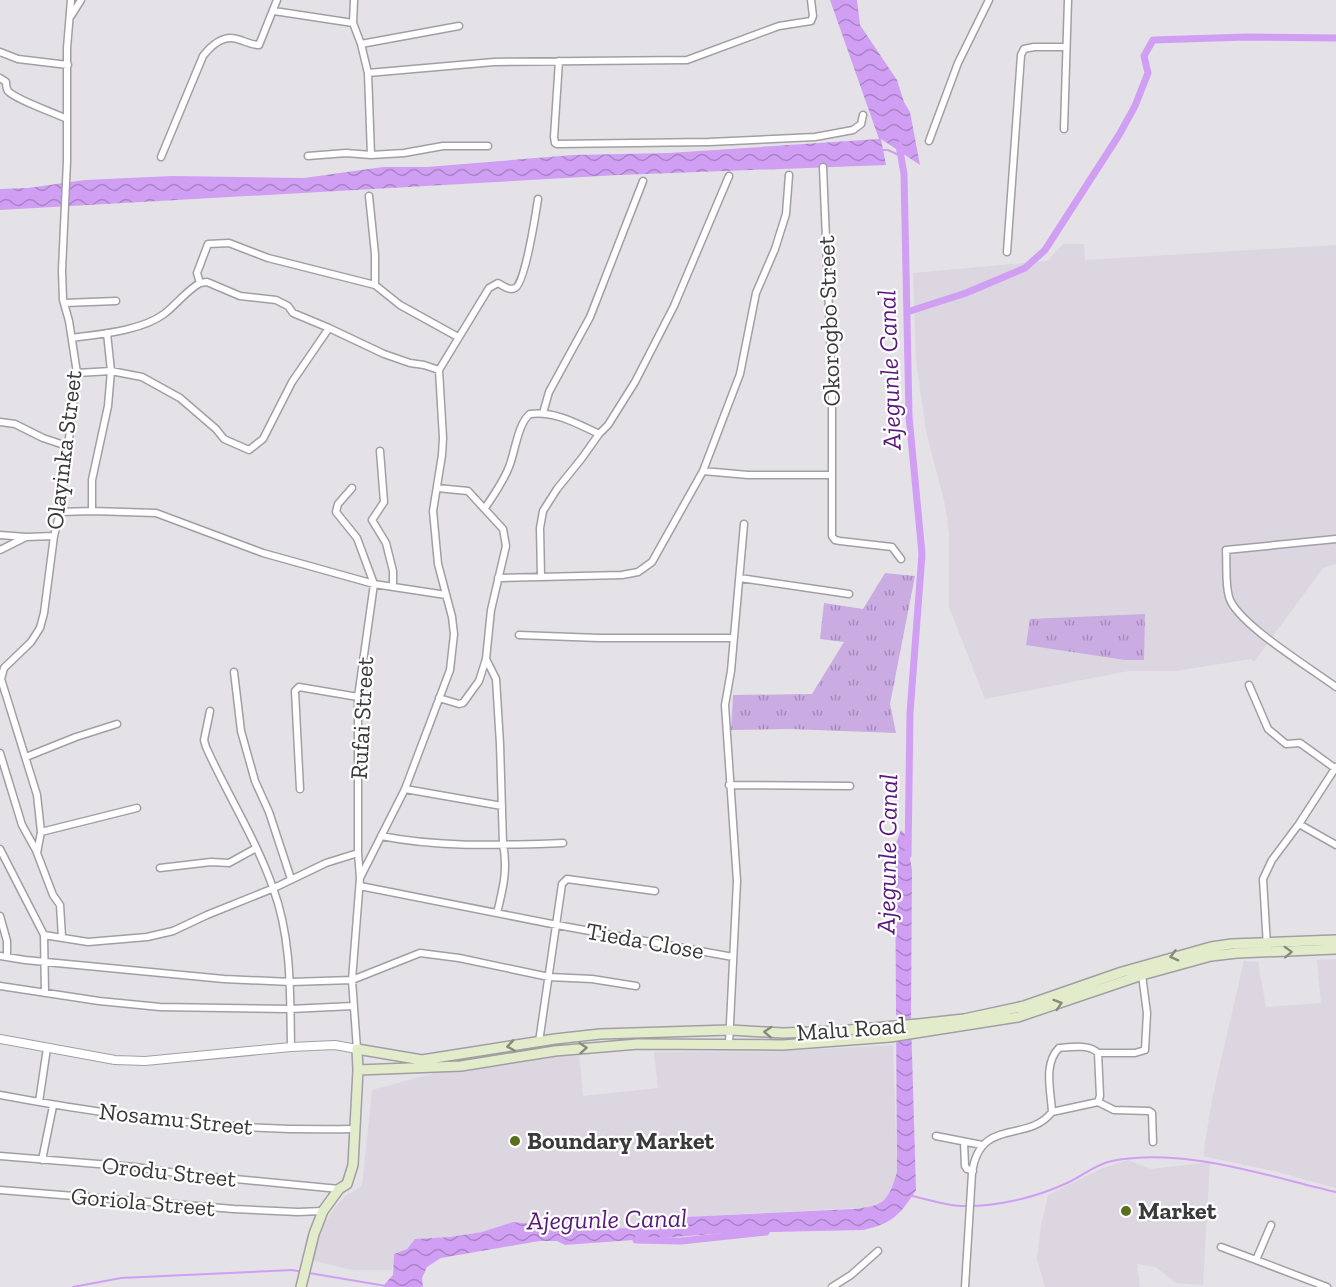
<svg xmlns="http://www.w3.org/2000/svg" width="1336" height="1287" font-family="'Zilla Slab',serif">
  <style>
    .built { fill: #dbd6e0 }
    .grass { fill: url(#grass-tufts) }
    .water { fill: url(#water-waves) }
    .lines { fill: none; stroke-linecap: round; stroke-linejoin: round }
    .stream { stroke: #d09ff4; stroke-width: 2 }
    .canal { stroke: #d09ff4; stroke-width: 7 }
    .minor-casing { stroke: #a19fa3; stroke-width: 9 }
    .tertiary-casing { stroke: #a19fa3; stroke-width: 10 }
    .secondary-casing { stroke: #a19fa3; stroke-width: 12 }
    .minor { stroke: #fff; stroke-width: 6 }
    .tertiary { stroke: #fff; stroke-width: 8 }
    .secondary { stroke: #e2ecca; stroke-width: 9 }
    .oneway { stroke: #868a7b }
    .poi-dot { fill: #596e1e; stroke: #fff; stroke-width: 2 }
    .labels { text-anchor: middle; stroke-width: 4.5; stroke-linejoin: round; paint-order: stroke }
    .street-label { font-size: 24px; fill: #3b3a3b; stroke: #fff }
    .poi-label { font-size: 24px; font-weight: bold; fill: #3b3a3b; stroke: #fff; text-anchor: start }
    .water-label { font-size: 26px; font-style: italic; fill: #591a7c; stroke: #fff }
  </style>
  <defs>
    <pattern id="grass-tufts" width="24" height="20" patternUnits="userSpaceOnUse" patternTransform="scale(1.5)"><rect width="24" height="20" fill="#caabe2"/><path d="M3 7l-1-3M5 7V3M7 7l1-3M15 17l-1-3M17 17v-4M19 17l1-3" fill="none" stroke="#a58cb8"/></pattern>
    <pattern id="water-waves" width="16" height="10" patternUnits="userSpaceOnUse" patternTransform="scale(1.5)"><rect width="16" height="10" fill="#d09ff4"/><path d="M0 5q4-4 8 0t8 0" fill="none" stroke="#aa83c7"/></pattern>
  </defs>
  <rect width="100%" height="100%" fill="#e4e2e6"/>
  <path class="built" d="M1063 244H1084L1085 260 1336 245V564L1323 568 1254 662 1251 659 1176 671H1128L985 699 949 607V532L945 505 926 431 916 361 913 273 1047 261Z
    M1336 959V1188L1278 1172 1203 1156 1212 1099 1244 961 1258 962 1266 1007 1321 1003 1317 960Z
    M893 1045 897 1173 887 1199 876 1207 685 1217 673 1227 548 1230 531 1224 450 1237 415 1239 407 1249 394 1254 392 1270H351L311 1260 324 1224 334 1209 344 1197 362 1186 372 1090 453 1068 579 1051 583 1096 658 1088 654 1052 783 1051Z
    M1128 1160 1151 1169 1210 1162 1203 1285 1176 1283 1156 1267 1137 1264 1140 1287H1045L1037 1259 1041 1226 1048 1195 1103 1168Z"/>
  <path class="grass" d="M885 573 915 576 890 704 896 733 789 729 731 730 733 695 812 694 844 642 820 639 824 603 863 609Z
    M1145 614 1144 660H1125L1026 645 1030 619Z"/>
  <path class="water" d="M830 0H857L860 25 897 80 904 102 910 112 920 165 881 139 886 165 619 175 0 210V189L28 188 85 180 172 176 304 178 383 167H427L573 155 669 153 879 139Z
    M901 830 906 835 912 870 911 1020 916 1190C901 1214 892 1224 863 1230L728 1233 565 1245 557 1241H539L441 1258 427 1267 422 1278 423 1287H386L384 1285 393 1275 394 1254 407 1249 415 1239 450 1237 482 1232 513 1222 531 1224 548 1230 672 1227 685 1217 853 1209C884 1206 888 1202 897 1172L895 846Z"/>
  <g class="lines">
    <path class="stream" d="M881 150H888L901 156
      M912 1196C927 1199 944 1205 961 1206 995 1207 1035 1198 1067 1183 1082 1176 1096 1164 1112 1161 1184 1147 1266 1176 1336 1192
      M309 1273 386 1286
      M73 1287 121 1278 292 1270 303 1272"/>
    <path class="canal" d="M899 145 904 174 909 416 922 554 910 713 908 855
      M907 312 966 293 1025 268 1045 250 1119 135 1135 106 1148 73 1144 56 1153 40 1247 37 1336 38
      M636 1240 681 1241 766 1232"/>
    <defs>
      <path id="minor" d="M354 0 353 23 361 44 368 73 371 155
        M274 11 353 23
        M71 16 81 0
        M361 44 459 26
        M0 52 18 59 68 65
        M559 61 554 137 555 143 557 144 709 142 815 137 853 130 861 124 863 115
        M368 73 494 62 687 60 779 26 811 21 813 16 811 0
        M0 78 6 82C6 86 6 88 8 91 16 100 55 113 67 119
        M1064 129 1068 0
        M929 141 958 63 989 0
        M308 156 346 153 371 155 404 153 443 146H488
        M161 157 203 56C210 47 219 38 231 38 240 38 249 45 259 45L277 0
        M823 167 832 382V536L835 540 840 541 892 547 901 559
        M369 196 375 254V285L400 305 458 337
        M1007 252 1021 55 1024 49 1034 47H1066
        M200 283 207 282 240 296 276 300 288 306 293 313 329 328 384 354 410 363 424 365 439 370
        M64 303 116 301
        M72 338C100 334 141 331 164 314 177 304 186 291 200 283L197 273 208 244 229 243 268 258 375 285
        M77 373 111 371 142 377 180 398 216 429 224 439 249 450 263 439 292 382 329 328
        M543 413 549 392 590 317 643 181
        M0 422 15 424 43 438 67 446
        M380 451 384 502 372 520 386 543 393 571V587
        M703 471 748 475H831
        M352 488 338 504 336 512 357 538 374 584 358 697V853L360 878 352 980 357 1049
        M437 488 468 491 503 529 506 546 491 610 486 659 479 681 463 703 459 704 439 698
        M485 508C494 495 503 482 509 467 515 452 518 423 530 414 555 411 576 423 599 434
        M92 511V480L108 406 111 371 107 333
        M60 512 92 511 156 513 263 553 374 584 446 595
        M0 535 26 537
        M1336 539 1226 550C1227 565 1225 583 1229 597 1236 623 1312 669 1336 687
        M0 550 26 537 54 536
        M541 577 540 528 543 511 557 489 582 458 599 434 608 425 635 382 674 306 729 176
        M498 578 622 575 638 572 652 562 703 471 740 374 756 293 775 249 786 214 789 175
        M740 578 849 594
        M519 635 599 638H734
        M486 659 496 679 500 744 503 844C508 869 503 889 497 913
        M234 672 241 731 255 781 269 812 291 879
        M1249 685 1268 729 1286 744 1300 743 1336 769
        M210 711 204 740 206 747C227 794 256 839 273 888 292 939 290 994 291 1047
        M0 753 22 825 37 852
        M26 757 76 737 117 724
        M729 785 850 786
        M300 789 295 691 299 687 358 697
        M405 789 502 806
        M1299 824 1336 845
        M41 832 137 808
        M381 836C442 848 502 845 563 843
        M0 849 44 935 45 993
        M160 868 211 862 229 863 256 848
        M360 878 405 789 450 670 454 634 452 617 438 564 433 511 442 455 443 438 439 370 489 288 498 283C503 286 510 291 515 288 525 285 536 212 538 199
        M360 886 557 925 733 957
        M0 916 7 941V957
        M44 935 88 942 147 937 173 931 207 915 274 888 326 863 358 853
        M62 937 60 905 53 895 37 853 41 832 37 795 1 679 4 668 31 642 40 628 44 613 54 536 60 512 77 373 69 321 63 300 62 270 67 161V48L71 0
        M1267 946 1263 879 1272 860 1299 824 1336 767
        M0 956 25 960 224 979 291 982 352 980 420 953 459 958 549 977 592 979 636 986
        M0 986 99 1001 160 1007 290 1009 353 1006
        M539 1042 562 884 567 879 655 891
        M729 1044 737 881 725 705 731 671 744 524
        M0 1095C116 1117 235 1132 354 1129
        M39 1102 47 1048
        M1098 1102 1114 1110 1149 1111 1152 1113 1153 1142
        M1052 1112C1051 1091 1043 1064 1059 1048 1071 1047 1090 1044 1098 1053
        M936 1136 982 1145
        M964 1142 965 1166 967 1169 973 1171
        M0 1156 135 1167 183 1174 339 1189
        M42 1160 53 1106
        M0 1190 234 1209 298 1212 323 1211
        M1271 1225 1256 1260 1327 1287
        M1221 1247 1256 1260
        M832 1287 851 1275 878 1251
        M965 1287 972 1173C980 1116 1027 1144 1052 1112L1098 1102 1100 1096 1098 1053H1135L1145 1050 1147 1013 1142 975"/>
      <path id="tertiary" d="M0 1039 115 1060 145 1061 291 1047 335 1045 357 1049"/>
      <path id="secondary" d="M358 1070 461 1066 555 1051 638 1044 783 1045 890 1037 1018 1017 1142 975 1211 956 1237 953 1336 949
        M301 1287 314 1234 323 1211 339 1189 347 1184 353 1165 358 1070 357 1049 422 1060 555 1039 600 1034 730 1030 783 1033 838 1031 918 1024 964 1019 1024 1006 1122 972 1211 947 1232 944 1336 940"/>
    </defs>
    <use href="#minor" class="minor-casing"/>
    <use href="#tertiary" class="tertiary-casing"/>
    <use href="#secondary" class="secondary-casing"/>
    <use href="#minor" class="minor"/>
    <use href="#tertiary" class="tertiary"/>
    <use href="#secondary" class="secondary"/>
  </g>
  <defs><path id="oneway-chevron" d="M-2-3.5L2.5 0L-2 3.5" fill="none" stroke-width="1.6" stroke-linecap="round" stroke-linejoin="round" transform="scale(1.5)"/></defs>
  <g class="oneway">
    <use href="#oneway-chevron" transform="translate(1288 952) rotate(-2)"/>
    <use href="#oneway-chevron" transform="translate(1174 956) rotate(165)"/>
    <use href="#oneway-chevron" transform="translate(1058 1004) rotate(-18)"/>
    <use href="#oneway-chevron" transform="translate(768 1032) rotate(-177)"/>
    <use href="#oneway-chevron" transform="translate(511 1046) rotate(171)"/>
    <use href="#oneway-chevron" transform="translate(583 1048) rotate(-5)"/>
  </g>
  <g class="poi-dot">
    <circle cx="515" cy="1141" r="6"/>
    <circle cx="1126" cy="1211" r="6"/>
  </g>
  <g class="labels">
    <g class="street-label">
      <text transform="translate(829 321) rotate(-92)" y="8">Okorogbo Street</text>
      <text transform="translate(64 450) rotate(-83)" y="8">Olayinka Street</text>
      <text transform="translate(362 718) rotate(-87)" y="8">Rufai Street</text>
      <text transform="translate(645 941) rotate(10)" y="8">Tieda Close</text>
      <text transform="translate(851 1029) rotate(-4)" y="8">Malu Road</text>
      <text transform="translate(176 1119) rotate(6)" y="8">Nosamu Street</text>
      <text transform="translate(169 1172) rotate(6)" y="8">Orodu Street</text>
      <text transform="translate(143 1202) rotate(5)" y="8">Goriola Street</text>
    </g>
    <g class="poi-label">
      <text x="527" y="1149">Boundary Market</text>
      <text x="1138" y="1219">Market</text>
    </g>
    <g class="water-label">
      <text transform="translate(889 370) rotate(-92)" y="9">Ajegunle Canal</text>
      <text transform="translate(887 854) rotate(-89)" y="9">Ajegunle Canal</text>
      <text transform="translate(607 1219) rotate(-1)" y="9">Ajegunle Canal</text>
    </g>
  </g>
</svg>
